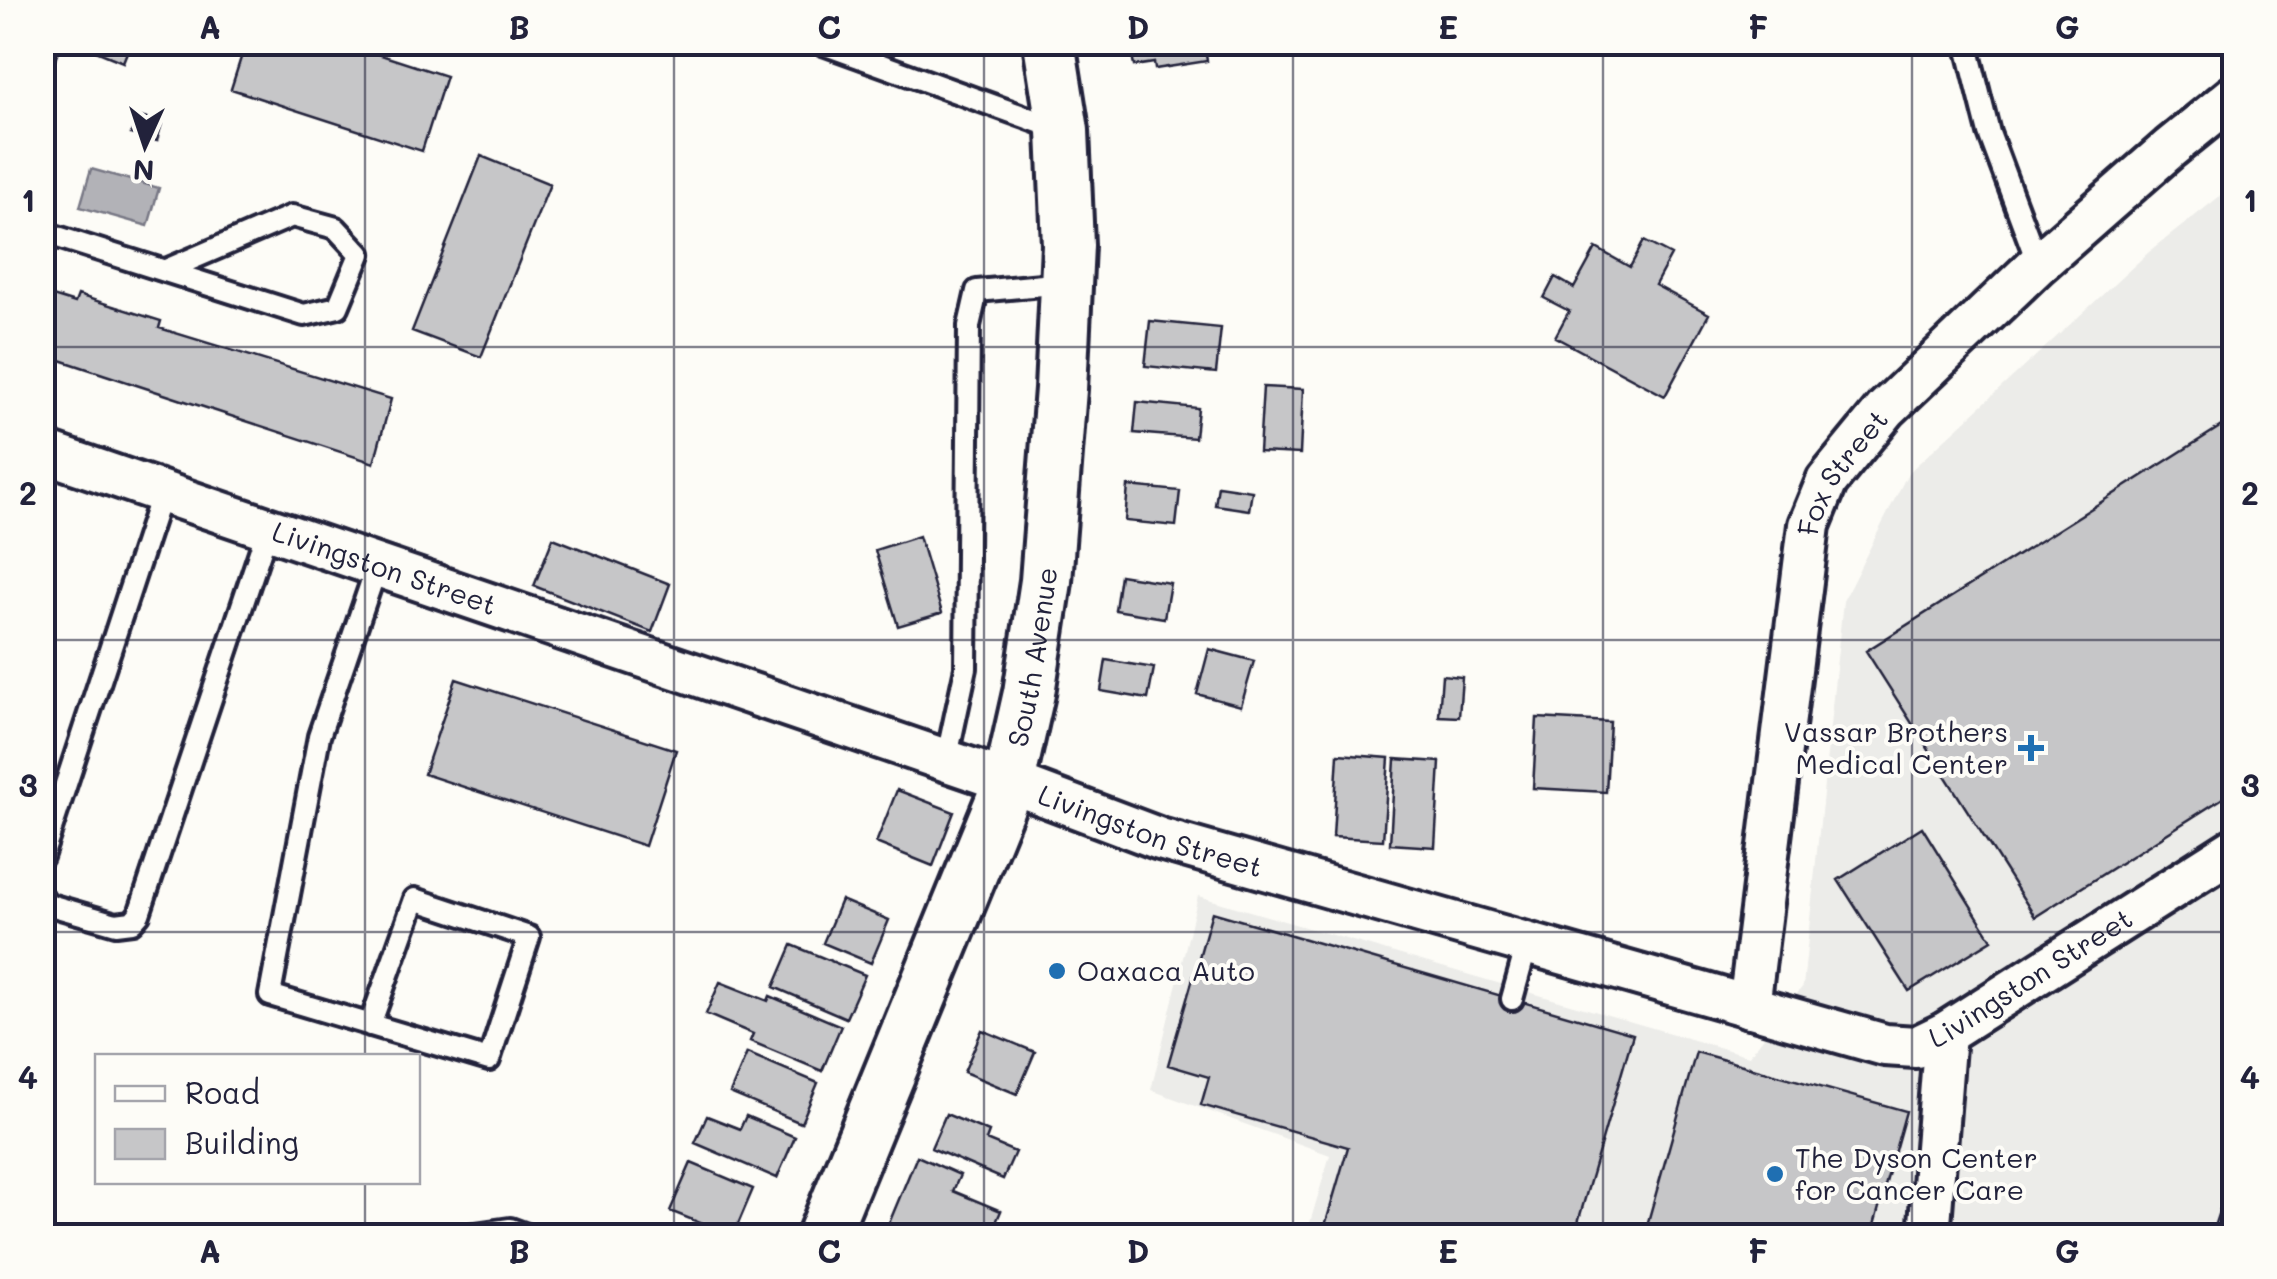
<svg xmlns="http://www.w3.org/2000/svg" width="2277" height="1279" font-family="Mali,sans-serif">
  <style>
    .built { fill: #ecece9 }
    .water { fill: #b2b2b7; stroke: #787885; stroke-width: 2.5 }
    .building { fill: #c6c6c8; stroke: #22223b; stroke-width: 2.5 }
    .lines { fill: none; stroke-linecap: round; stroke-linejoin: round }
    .service-casing { stroke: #22223b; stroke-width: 28 }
    .minor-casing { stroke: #22223b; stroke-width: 48 }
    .tertiary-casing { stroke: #22223b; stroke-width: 58 }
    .service { stroke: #fdfcf7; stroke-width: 20 }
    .minor { stroke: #fdfcf7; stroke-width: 40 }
    .tertiary { stroke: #fdfcf7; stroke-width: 50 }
    .grid { fill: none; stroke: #22223b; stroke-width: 2.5; stroke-opacity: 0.55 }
    .poi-dot { fill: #1f6fb2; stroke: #fdfcf7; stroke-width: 4 }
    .labels { text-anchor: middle; stroke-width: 8; stroke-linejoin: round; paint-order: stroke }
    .street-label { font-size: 28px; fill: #22223b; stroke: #fdfcf7 }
    .poi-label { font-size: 28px; fill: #22223b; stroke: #fdfcf7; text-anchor: start }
    .neatline { fill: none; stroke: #22223b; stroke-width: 4 }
    .grid-label { font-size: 32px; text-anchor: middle; font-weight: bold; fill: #22223b }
  </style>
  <rect width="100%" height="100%" fill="#fdfcf7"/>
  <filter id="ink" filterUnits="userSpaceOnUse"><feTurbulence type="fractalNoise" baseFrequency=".01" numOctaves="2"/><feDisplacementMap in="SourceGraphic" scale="20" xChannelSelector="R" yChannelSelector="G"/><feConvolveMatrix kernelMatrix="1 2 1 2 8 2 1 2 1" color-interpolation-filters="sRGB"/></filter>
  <g filter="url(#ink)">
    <path class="built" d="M2234 185V1236H1306L1330 1155 1151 1090 1198 896 1749 1056 1803 986 1843 601 1908 473 2149 252Z"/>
    <path class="water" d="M91 169 159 188 148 226 80 207Z"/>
    <path class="building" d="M74 42H131L123 62Z
      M246 42H341L446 76 422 151 231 89Z
      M1130 42H1204L1207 61 1155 69 1154 63 1134 66Z
      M42 47 58 51 42 102Z
      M136 116 162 123 157 141 131 134Z
      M481 156 550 184 481 357 412 331Z
      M1644 241 1671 255 1655 285 1709 314 1665 396 1555 337 1569 311 1544 298 1555 277 1574 288 1596 248 1630 267Z
      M42 283 49 285 46 294 75 303 78 295 161 321 159 328 391 399 374 463 42 354Z
      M1150 321 1221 328 1216 373 1145 366Z
      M1263 387 1303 389 1300 454 1259 452Z
      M1137 402 1198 408 1195 438 1134 433Z
      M2234 418V791L2035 917 1866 651Z
      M1128 486 1180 491 1176 526 1125 521Z
      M1218 486 1252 491 1249 510 1215 505Z
      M919 536 942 613 898 626 875 550Z
      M553 538 670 584 652 632 534 586Z
      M1120 575 1170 583 1164 618 1115 610Z
      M1209 649 1254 661 1241 706 1197 694Z
      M1106 660 1154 668 1148 699 1101 691Z
      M1442 675 1462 677 1459 717 1439 716Z
      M456 679 676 750 645 846 424 774Z
      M1537 718 1610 722 1606 792 1533 788Z
      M1338 754 1389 758 1383 840 1333 837Z
      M1395 759 1440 762 1435 847 1390 844Z
      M897 790 954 812 933 866 876 843Z
      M1922 827 1992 940 1909 991 1838 880Z
      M841 900 889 920 871 963 823 943Z
      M1212 912 1633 1034 1574 1236H1322L1348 1147 1201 1105 1209 1077 1168 1065Z
      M792 945 865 975 846 1018 774 987Z
      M720 982 768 1001 770 996 841 1026 822 1071 750 1041 753 1034 706 1014Z
      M982 1030 1035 1052 1017 1094 964 1072Z
      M1696 1052 1906 1111 1871 1236H1644Z
      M747 1053 818 1083 801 1123 730 1093Z
      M946 1114 989 1132 986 1140 1015 1152 1003 1179 931 1148Z
      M707 1116 740 1129 746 1116 795 1137 777 1178 695 1143Z
      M917 1156 960 1175 953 1191 1001 1211 990 1236H914L909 1234 907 1236 887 1228Z
      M691 1163 753 1189 733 1236 670 1211Z
      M2234 1170V1236H2211L2225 1193Z"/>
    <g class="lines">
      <defs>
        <path id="service" d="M818 42 1061 130
          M1966 42 1989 133 2038 264
          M42 232 304 315 338 307 360 254 336 228 292 216 166 270
          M946 761 966 668 969 326 977 291 1064 283
          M42 857 162 492
          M42 898 50 905 116 924 132 922 139 914 268 528
          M1512 999 1527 944
          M370 1025 415 899 529 937 489 1060 270 995 319 736 377 566
          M461 1236 510 1229 529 1236"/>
        <g id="minor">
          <path id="s1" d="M42 451 1009 782 1160 839 1885 1045 1916 1047 1945 1033 2234 849"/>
          <path id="s2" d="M1749 1007 1809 525 1827 481 1886 409 2038 264 2170 148 2234 96"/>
          <path d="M1929 1236 1945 1033"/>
        </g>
        <g id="tertiary">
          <path id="s3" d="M823 1236 1009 782 1029 693 1046 581 1061 389 1068 245 1063 131 1049 42"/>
        </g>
      </defs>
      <use href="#service" class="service-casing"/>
      <use href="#minor" class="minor-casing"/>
      <use href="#tertiary" class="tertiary-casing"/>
      <use href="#service" class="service"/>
      <use href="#minor" class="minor"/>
      <use href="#tertiary" class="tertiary"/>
    </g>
  </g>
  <path class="grid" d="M365 42V1056M674 42V1236M984 42V1236M1293 42V1236M1603 42V1236M1912 42V1236M42 347H2234M42 640H2234M42 932H2234M365 1182V1236"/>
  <g class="poi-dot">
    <path d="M2026 733h10v10h10v10h-10v10h-10v-10h-10v-10h10z"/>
    <circle cx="1057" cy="971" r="10"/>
    <circle cx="1775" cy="1174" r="10"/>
  </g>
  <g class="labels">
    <g class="street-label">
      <text dy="10" stroke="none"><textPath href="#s2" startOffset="548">Fox Street</textPath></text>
      <text dy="10" stroke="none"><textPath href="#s1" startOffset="362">Livingston Street</textPath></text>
      <text dy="10" stroke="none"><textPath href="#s3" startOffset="618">South Avenue</textPath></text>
      <text dy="10" stroke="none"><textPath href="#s1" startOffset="1172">Livingston Street</textPath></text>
      <text dy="10" stroke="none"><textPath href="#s1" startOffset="2102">Livingston Street</textPath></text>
    </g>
    <g class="poi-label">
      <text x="2008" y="742" text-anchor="end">Vassar Brothers<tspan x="2008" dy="32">Medical Center</tspan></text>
      <text x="1077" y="981">Oaxaca Auto</text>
      <text x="1795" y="1168">The Dyson Center<tspan x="1795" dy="32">for Cancer Care</tspan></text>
    </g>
  </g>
  <rect width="2277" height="1279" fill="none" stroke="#fdfcf7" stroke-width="110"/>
  <rect x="95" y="1054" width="325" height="130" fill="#fdfcf7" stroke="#a5a5ac" stroke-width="2.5"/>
  <rect x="115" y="1086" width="50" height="15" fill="#fdfcf7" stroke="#a5a5ac" stroke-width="2.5"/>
  <text x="185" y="1104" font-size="30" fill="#22223b">Road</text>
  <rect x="115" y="1129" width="50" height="30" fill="#c6c6c8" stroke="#a5a5ac" stroke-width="2.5"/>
  <text x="185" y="1154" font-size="30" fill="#22223b">Building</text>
  <g transform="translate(145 145) rotate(183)" stroke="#fdfcf7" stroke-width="8" paint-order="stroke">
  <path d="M0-8L18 38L0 25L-18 38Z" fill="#22223b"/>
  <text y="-15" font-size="28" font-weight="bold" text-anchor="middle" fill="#22223b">N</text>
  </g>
  <rect x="55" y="55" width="2167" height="1169" class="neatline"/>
  <g class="grid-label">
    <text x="210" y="39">A</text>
    <text x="519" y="39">B</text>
    <text x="829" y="39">C</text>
    <text x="1138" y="39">D</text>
    <text x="1448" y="39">E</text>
    <text x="1758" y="39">F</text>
    <text x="2067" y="39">G</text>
    <text x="28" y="212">1</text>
    <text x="2250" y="212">1</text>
    <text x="28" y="505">2</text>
    <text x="2250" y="505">2</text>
    <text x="28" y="797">3</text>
    <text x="2250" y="797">3</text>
    <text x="28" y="1089">4</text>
    <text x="2250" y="1089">4</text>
    <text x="210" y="1263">A</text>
    <text x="519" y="1263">B</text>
    <text x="829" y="1263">C</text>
    <text x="1138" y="1263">D</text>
    <text x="1448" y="1263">E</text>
    <text x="1758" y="1263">F</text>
    <text x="2067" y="1263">G</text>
  </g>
</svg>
